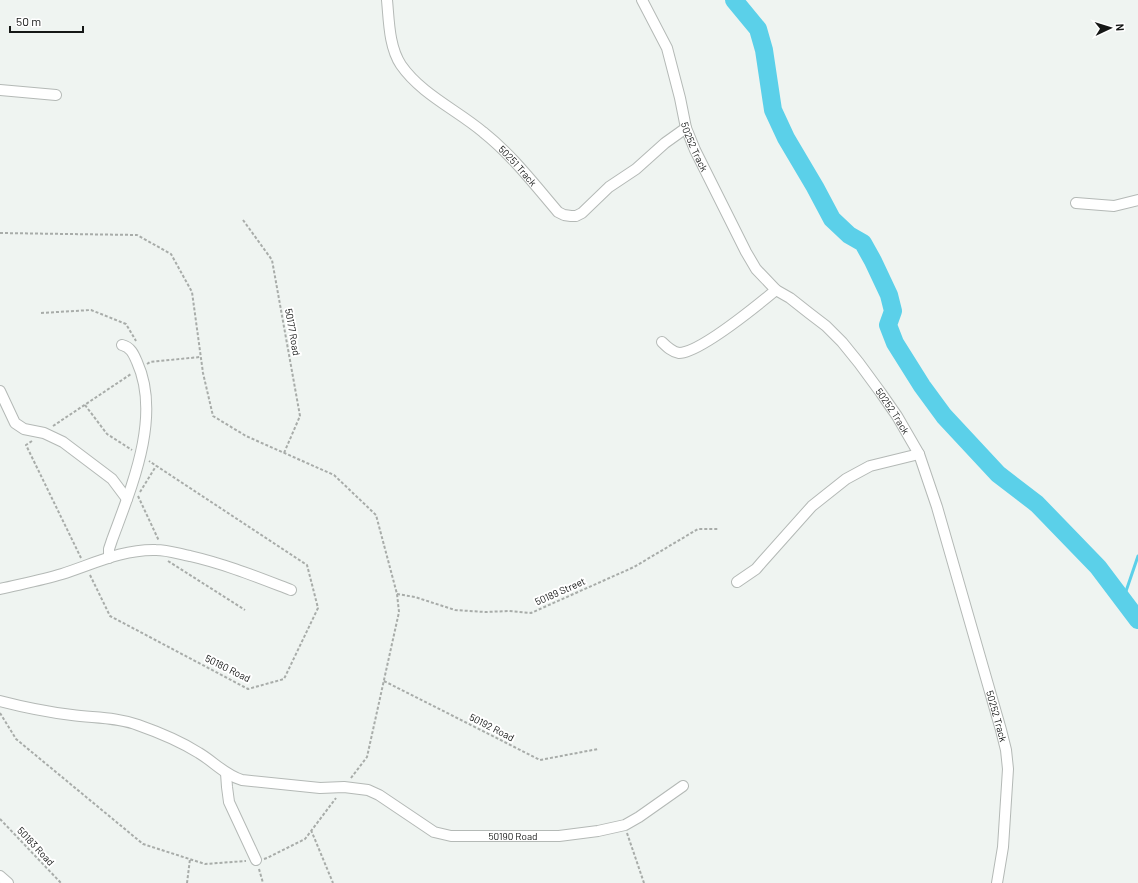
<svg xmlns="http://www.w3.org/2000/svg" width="1138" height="883" font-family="Barlow,sans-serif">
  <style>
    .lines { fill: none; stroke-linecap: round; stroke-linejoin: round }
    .stream { stroke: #5bd0e9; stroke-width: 3 }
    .river { stroke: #5bd0e9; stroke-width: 18 }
    .minor-casing { stroke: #b4b9b6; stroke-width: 12 }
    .path { stroke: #a8aca9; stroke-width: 2; stroke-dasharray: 3 2; stroke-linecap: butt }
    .minor { stroke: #fff; stroke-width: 10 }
    .labels { text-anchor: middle; stroke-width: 4; stroke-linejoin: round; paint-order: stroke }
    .street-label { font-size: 10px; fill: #151716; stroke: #fff }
  </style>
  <rect width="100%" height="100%" fill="#eff4f1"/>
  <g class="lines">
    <path class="stream" d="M1123 600 1138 556"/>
    <path class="river" d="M734 0 758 29 764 50 773 110 786 138 815 187 832 219 849 235 863 243 873 261 889 295 893 311 888 325 895 343 922 386 944 416 998 474 1037 504 1098 567 1138 620"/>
    <defs>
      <g id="minor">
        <path id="s1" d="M387 0C389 21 389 47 401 65 421 94 457 110 483 132 512 155 534 184 558 212L564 215 571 216H576L582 213 609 187 636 169 665 143 686 128"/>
        <path id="s2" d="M642 0 667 48 680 98 686 128 695 150 746 252 756 269 776 290 790 298 809 313 826 326 842 342 859 363 881 393 897 416 919 454 937 507 1001 730 1006 750 1008 769 1003 847 997 883"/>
        <path d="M0 90 56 95"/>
        <path d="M1076 203 1114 206 1138 200"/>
        <path d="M662 342C667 347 672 352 679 353 700 353 759 304 776 290"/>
        <path d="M0 391 15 423 24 429 44 433 63 442 112 479 127 499"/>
        <path d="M109 558V549L112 540C131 488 162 417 137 362 134 355 131 347 122 345"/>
        <path d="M737 582 756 569 762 562 812 506 846 479 870 466 919 454"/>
        <path d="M0 589C21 584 42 580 62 574 93 564 123 549 156 550 168 550 179 554 190 556 225 564 257 577 291 590"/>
        <path id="s3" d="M0 701C23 707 48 712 72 715 94 718 116 717 138 725 158 732 180 741 199 753 214 762 225 775 242 780L320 788 344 787 368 790 379 795 434 832 451 836H559L598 831 625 825 639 817 683 786"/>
        <path d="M226 773 227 787 229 802 256 860"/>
        <path d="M0 876 8 883"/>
      </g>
    </defs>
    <use href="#minor" class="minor-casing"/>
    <path class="path" d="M243 220 272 260 300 416 284 453
      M0 233 137 235 171 254 192 292 203 373 213 416 246 436 334 475 376 515 397 594 399 612 367 757 351 778
      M41 313 91 310 126 324 136 341
      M147 364 150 362 200 357
      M85 405 107 434 132 450
      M53 426 131 374
      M32 441 26 445 81 558
      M140 492 156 466
      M138 496 159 541
      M168 561 245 610
      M90 575 110 616 248 689 284 679 318 608 307 565 149 461
      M397 594 415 597 455 610 485 612 509 611 531 613 634 567 698 529H718
      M384 681 540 760 598 749
      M0 713 16 739 143 844 205 864 246 861
      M0 819 61 883
      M311 830 333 883
      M627 833 644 883
      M264 859 267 858 305 839 336 798
      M259 869 263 883
      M187 883 190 859"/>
    <use href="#minor" class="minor"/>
  </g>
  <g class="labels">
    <g class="street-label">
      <text dy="4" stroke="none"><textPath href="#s2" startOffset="157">50252 Track</textPath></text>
      <text dy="4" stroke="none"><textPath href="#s1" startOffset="222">50251 Track</textPath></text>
      <text transform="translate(293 332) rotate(80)" y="4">50177 Road</text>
      <text dy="4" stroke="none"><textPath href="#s2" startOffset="493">50252 Track</textPath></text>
      <text transform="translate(560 591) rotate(-24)" y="4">50189 Street</text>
      <text transform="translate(228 668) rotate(26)" y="4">50180 Road</text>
      <text dy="4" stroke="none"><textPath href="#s2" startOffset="817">50252 Track</textPath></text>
      <text transform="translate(492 727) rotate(27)" y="4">50192 Road</text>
      <text dy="4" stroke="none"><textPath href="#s3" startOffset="543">50190 Road</textPath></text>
      <text transform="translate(36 846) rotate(47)" y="4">50183 Road</text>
    </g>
  </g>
  <g transform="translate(1110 28) rotate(86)" stroke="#ffffff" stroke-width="3" paint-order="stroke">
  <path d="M0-3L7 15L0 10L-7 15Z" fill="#151716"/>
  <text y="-6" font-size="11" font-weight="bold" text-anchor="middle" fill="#151716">N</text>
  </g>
  <path d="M10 26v6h73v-6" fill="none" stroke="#151716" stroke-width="2"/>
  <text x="16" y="26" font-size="12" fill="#151716" stroke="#ffffff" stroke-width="3" paint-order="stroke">50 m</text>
</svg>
